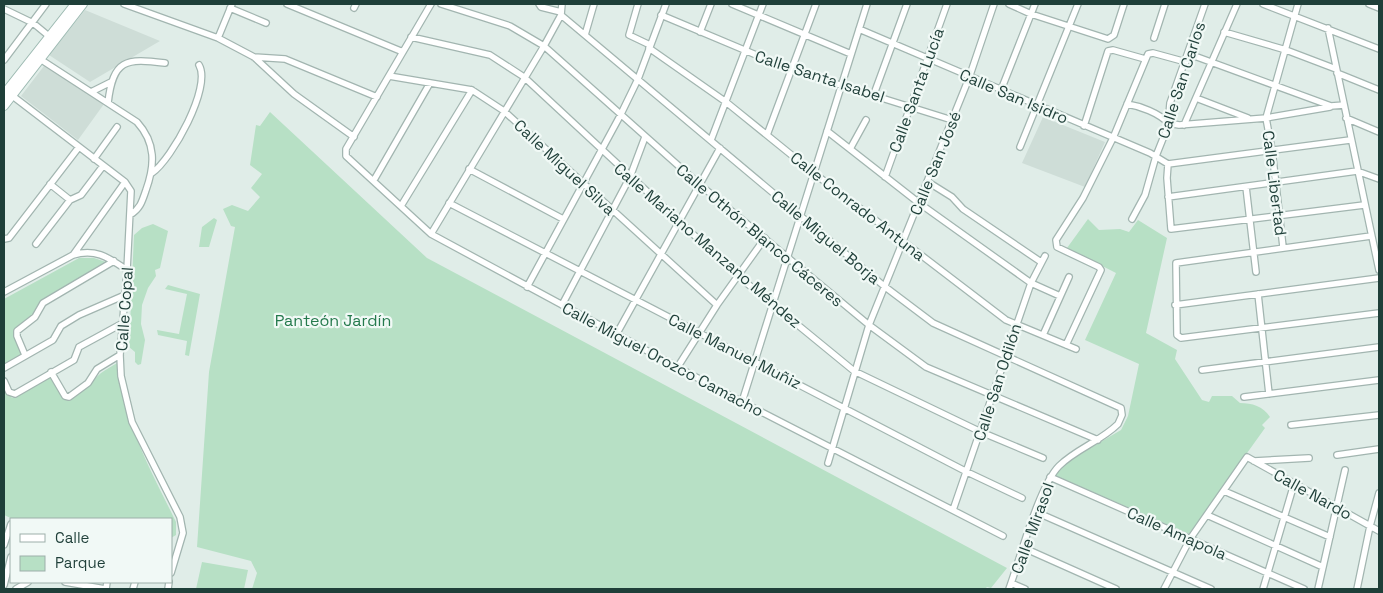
<svg xmlns="http://www.w3.org/2000/svg" width="1383" height="593" font-family="'Space Grotesk',sans-serif">
  <style>
    .built { fill: #ceddd7 }
    .green { fill: #b7e0c5 }
    .lines { fill: none; stroke-linecap: round; stroke-linejoin: round }
    .street-casing { stroke: #a2b5b0; stroke-width: 8 }
    .secondary-casing { stroke: #9dbab2; stroke-width: 10 }
    .street { stroke: #fff; stroke-width: 5.5 }
    .secondary { stroke: #fff; stroke-width: 8 }
    .labels { text-anchor: middle; stroke-width: 4.5; stroke-linejoin: round; paint-order: stroke }
    .street-label { font-size: 16px; fill: #1f3f39; stroke: #f1f9f6 }
    .park-label { font-size: 16px; fill: #257a4d; stroke: #f1f9f6 }
  </style>
  <rect width="100%" height="100%" fill="#e0ede8"/>
  <path class="built" d="M85 10 160 41 90 82 49 55Z
    M44 66 104 104 78 140 21 96Z
    M1043 117 1105 142 1085 187 1022 163Z"/>
  <path class="green" d="M270 112 427 258 1007 568 991 588 987 587 985 589H252L257 573 251 561 197 547 209 372 235 227 231 226 223 209 232 205 248 211 260 197 251 188 262 174 250 165 256 125 260 126Z
    M214 218 217 220 209 247H199L202 227Z
    M1088 219 1099 230 1120 229 1129 232 1138 220 1167 238 1146 333 1177 350 1175 359 1202 400 1209 402 1212 396H1232L1240 403C1252 403 1263 406 1270 417L1262 425 1265 428 1189 534 1054 475 1068 461 1121 430 1128 416 1139 364 1085 340 1116 273 1067 248Z
    M153 224 168 231 160 268 155 270 156 276 148 288 142 305 141 324 145 340 141 364 138 365 135 362V352L129 347 134 235 142 228Z
    M79 258H94L109 263 53 294 34 317 16 327 14 333 23 355 4 366V299Z
    M168 285 200 294 189 356 185 355 187 341 158 335 157 330 179 334 187 294 165 289Z
    M119 362C124 425 149 466 176 522V535L171 538V519H13L4 515V385L12 398 51 374 64 397C81 399 90 382 101 373 107 369 113 365 119 362Z
    M202 562 248 570 244 589H196Z"/>
  <g class="lines">
    <defs>
      <path id="street" d="M124 4 218 38 254 57 294 94 354 137
        M287 4 403 52
        M431 4 346 149V156L431 234 742 402 1003 536
        M441 4 510 26 544 46 699 184 869 325 926 367 1098 440
        M539 4 541 7 561 12
        M638 4 629 35 650 45
        M732 4 851 54
        M1009 4 1031 14 1108 39 1114 35 1124 4
        M1263 4 1379 49
        M1369 4 1379 8
        M230 8 266 23
        M354 8 356 4
        M4 9 33 23 50 37
        M561 15 884 286 933 323 1121 408 1122 415 1118 424C1101 441 1076 449 1059 466 1039 486 1020 559 1009 589
        M661 15 792 70 952 120
        M1328 28 1379 270
        M859 29 1150 153 1168 164
        M700 32 711 4
        M1224 32 1286 50 1336 69
        M585 35 594 4
        M411 37 490 55 524 77 738 276 854 371 981 432 1043 458
        M218 38 232 4
        M1154 38 1165 4
        M649 48 726 102 815 174 1006 320 1076 349
        M1189 54 1331 106 1344 105
        M254 57 285 59 377 97
        M40 59 137 122C156 143 155 165 146 190 142 202 140 209 130 215
        M4 60 46 4
        M1337 73 1379 90
        M389 76 472 90 504 111 717 305
        M1001 90 1035 4
        M91 92 111 82
        M10 94 125 182 131 191 127 270 120 355 121 376 132 422 180 517 183 533 171 573
        M874 94 907 4
        M1196 98 1248 118
        M108 103C113 59 126 58 165 63
        M1127 104C1140 106 1159 113 1168 123
        M1346 118 1379 132
        M1168 123 1179 125 1266 118 1330 107
        M1184 125 1237 4
        M1084 126 1108 51 1113 50 1145 59
        M827 131 919 203 1031 283 1060 296
        M767 135 816 4
        M711 140 763 4
        M1020 147 1078 4
        M850 149 866 120
        M94 159 117 127
        M1168 164 1167 178 1171 229 1364 205
        M1168 164 1350 140
        M469 169 563 219
        M152 173C172 159 212 87 199 65
        M885 177 947 4
        M374 180 430 83
        M928 182 952 197 963 209 1041 262
        M50 184 70 200
        M1246 187 1256 272
        M1168 197 1357 171 1379 179
        M449 203 967 472 1022 498
        M401 206 472 90
        M1132 219 1145 195 1156 156 1168 126 1170 103 1205 4
        M431 234 544 46 561 15 562 4
        M1371 236 1176 263 1177 335 1181 338 1379 313
        M4 239 9 238 79 147
        M36 244 70 200 81 195 103 166
        M1283 247 1272 150 1266 118 1298 4
        M73 255 125 182
        M527 287 620 116 638 79 666 4
        M4 292 73 255C96 248 109 258 127 270
        M1258 294 1269 394
        M562 305 630 177 645 137
        M1175 305 1379 278
        M616 335 720 148
        M1043 335 1069 277
        M1066 345 1101 270 1099 267 1057 247 1056 240 1083 198 1113 138 1148 54 1153 53 1186 62
        M25 355 17 336V331L35 317 43 303 114 261
        M4 368 53 340 61 326 79 315 125 295
        M677 368 717 305 765 238
        M1202 370 1379 347
        M51 372 65 396 69 397 88 383 97 369 120 355
        M4 381 9 392 15 394 74 360 79 347 123 323
        M1244 397 1379 380
        M742 402 867 4
        M1291 425 1379 415
        M1337 455 1379 449
        M1254 461 1309 458
        M828 463 869 325 969 78 994 4
        M1050 477 1304 589
        M1224 491 1330 537
        M953 510 1031 283 1045 256
        M1036 512 1211 589
        M1207 515 1323 567
        M4 545 11 524
        M1024 548 1116 589
        M65 582 105 589
        M1011 583 1025 589
        M4 585 11 557
        M16 589 28 582
        M106 589 107 582
        M133 589 135 582
        M168 589 169 582
        M1164 589 1190 539 1247 457 1379 531
        M1263 589 1294 484
        M1318 589 1345 470
        M1357 589 1370 526 1379 493"/>
      <path id="secondary" d="M4 94 75 4
        M4 106 83 4"/>
    </defs>
    <use href="#street" class="street-casing"/>
    <use href="#secondary" class="secondary-casing"/>
    <use href="#street" class="street"/>
    <use href="#secondary" class="secondary"/>
  </g>
  <g class="labels">
    <g class="street-label">
      <text transform="translate(820 76) rotate(18)" y="6">Calle Santa Isabel</text>
      <text transform="translate(1181 80) rotate(-72)" y="6">Calle San Carlos</text>
      <text transform="translate(916 90) rotate(-70)" y="6">Calle Santa Lucía</text>
      <text transform="translate(1014 96) rotate(23)" y="6">Calle San Isidro</text>
      <text transform="translate(935 163) rotate(-68)" y="6">Calle San José</text>
      <text transform="translate(565 167) rotate(43)" y="6">Calle Miguel Silva</text>
      <text transform="translate(1275 183) rotate(83)" y="6">Calle Libertad</text>
      <text transform="translate(858 206) rotate(38)" y="6">Calle Conrado Antuna</text>
      <text transform="translate(760 235) rotate(40)" y="6">Calle Othón Blanco Cáceres</text>
      <text transform="translate(826 237) rotate(40)" y="6">Calle Miguel Borja</text>
      <text transform="translate(708 245) rotate(41)" y="6">Calle Mariano Manzano Méndez</text>
      <text transform="translate(124 309) rotate(-86)" y="6">Calle Copal</text>
      <text transform="translate(735 351) rotate(27)" y="6">Calle Manuel Muñiz</text>
      <text transform="translate(663 359) rotate(28)" y="6">Calle Miguel Orozco Camacho</text>
      <text transform="translate(997 382) rotate(-72)" y="6">Calle San Odilón</text>
      <text transform="translate(1313 494) rotate(29)" y="6">Calle Nardo</text>
      <text transform="translate(1032 528) rotate(-70)" y="6">Calle Mirasol</text>
      <text transform="translate(1177 533) rotate(24)" y="6">Calle Amapola</text>
    </g>
    <g class="park-label">
      <text x="333" y="326">Panteón Jardín</text>
    </g>
  </g>
  <rect width="1383" height="593" fill="none" stroke="#1f3f39" stroke-width="10"/>
  <rect x="10" y="518" width="162" height="65" fill="#f1f9f6" stroke="#9dafaa"/>
  <rect x="20" y="534" width="25" height="8" fill="#ffffff" stroke="#9dafaa"/>
  <text x="55" y="543" font-size="15" fill="#1f3f39">Calle</text>
  <rect x="20" y="556" width="25" height="15" fill="#b7e0c5" stroke="#9dafaa"/>
  <text x="55" y="568" font-size="15" fill="#1f3f39">Parque</text>
</svg>
